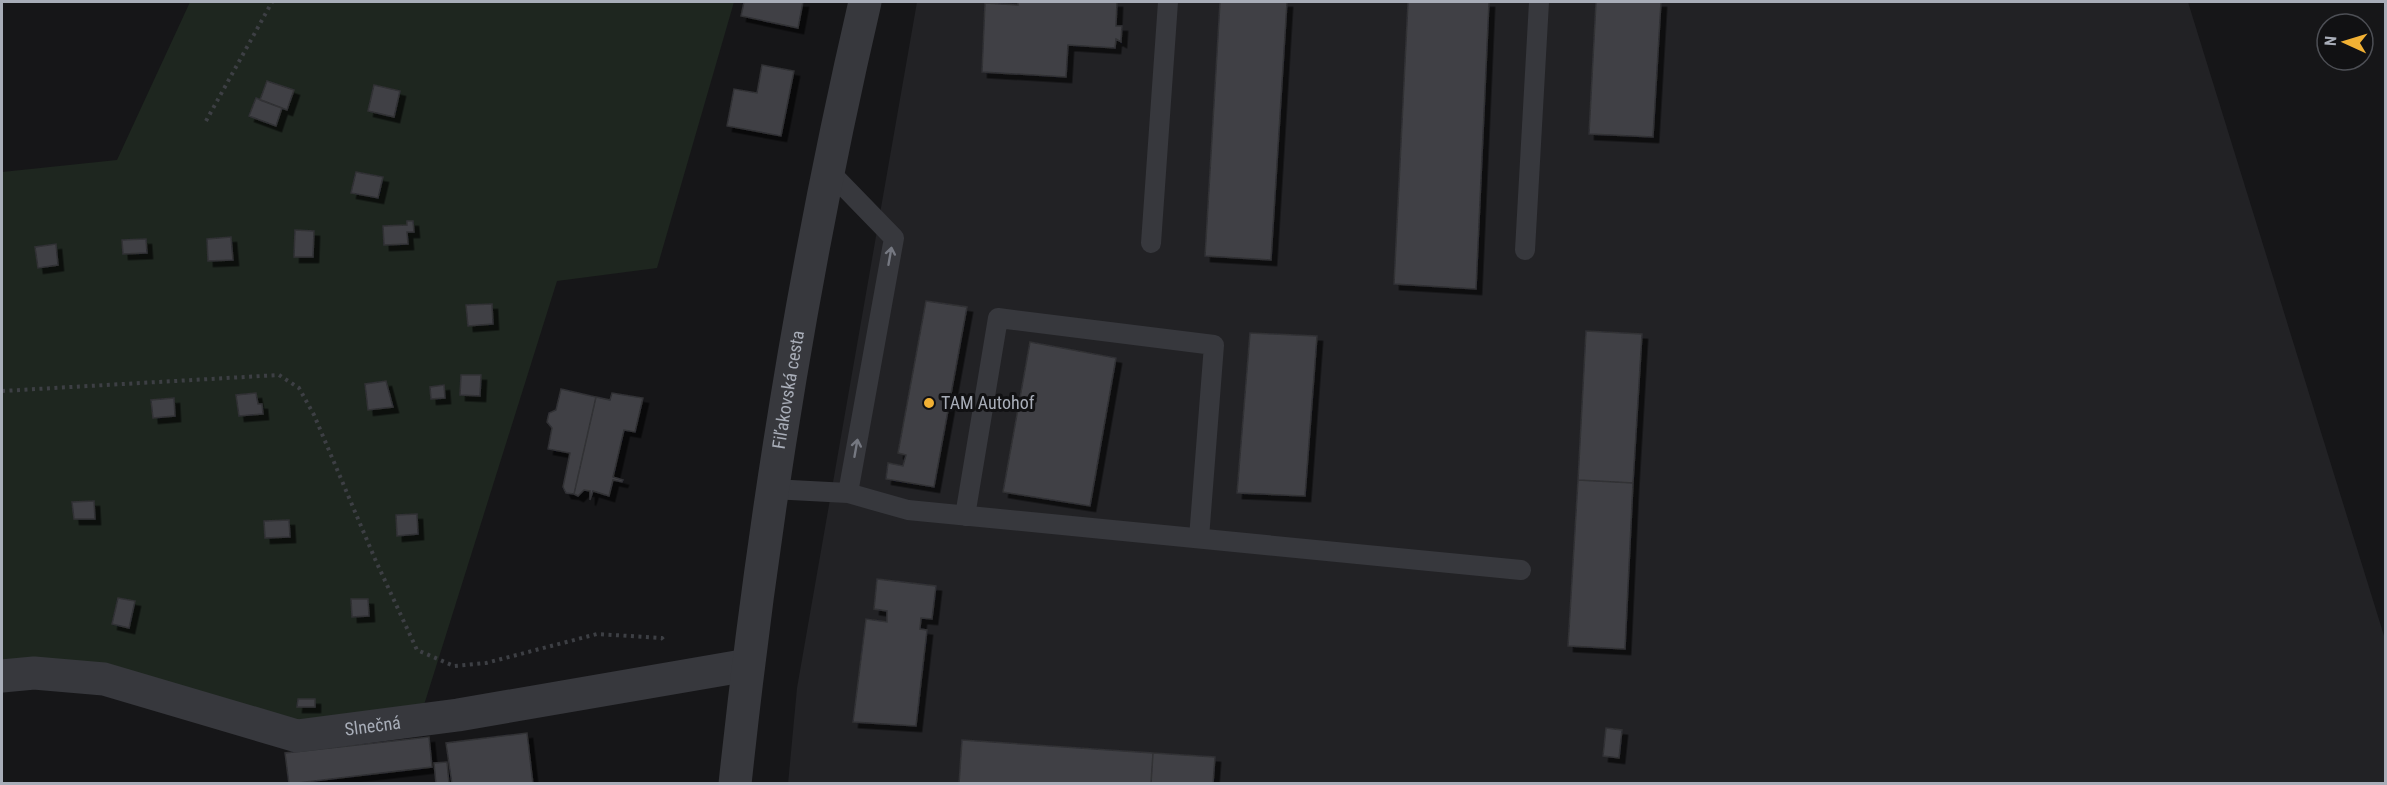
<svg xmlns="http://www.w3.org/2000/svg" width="2387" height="785" font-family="'Roboto Condensed',sans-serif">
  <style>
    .built { fill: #222225 }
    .green { fill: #1e261f }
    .building { fill: #404145; stroke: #303034; stroke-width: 1.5; filter: url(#shadow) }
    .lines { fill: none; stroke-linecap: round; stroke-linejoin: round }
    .path { stroke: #3d3f44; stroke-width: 4; stroke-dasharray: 3 4.5; stroke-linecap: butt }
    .service { stroke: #37383d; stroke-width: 20 }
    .minor { stroke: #37383d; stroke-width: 33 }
    .tertiary { stroke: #37383d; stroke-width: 33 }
    .oneway { stroke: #757881 }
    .poi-dot { fill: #f2b134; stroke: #111113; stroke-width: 2 }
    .labels { text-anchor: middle; stroke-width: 6; stroke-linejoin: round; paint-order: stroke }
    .street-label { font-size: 18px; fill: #a8adb8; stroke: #111113 }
    .poi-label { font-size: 18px; fill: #a8adb8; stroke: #111113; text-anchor: start }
  </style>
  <defs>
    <filter id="shadow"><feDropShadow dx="5.5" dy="5.5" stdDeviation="0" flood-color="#0009"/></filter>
  </defs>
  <rect width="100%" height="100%" fill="#161618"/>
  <path class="built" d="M917 2H2188L2385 639V783L788 784 797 688Z"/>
  <path class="green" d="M190 2H734L657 268 557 281 424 705 300 721 2 670V172L117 160Z"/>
  <path class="building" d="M744 2H803L798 28 741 16Z
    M1018 2H1117L1116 26H1122L1121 42 1116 39 1115 48 1068 45 1066 77 982 72 985 3 1018 5Z
    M1220 2H1287L1271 260 1205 256Z
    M1408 2H1489L1476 289 1394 284Z
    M1596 2H1661L1653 137 1589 134Z
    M762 65 794 71 781 136 727 126 734 89 757 93Z
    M267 81 294 90 287 110 260 100Z
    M374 85 400 91 394 117 368 111Z
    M256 98 282 108 276 126 249 116Z
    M356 172 383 177 378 198 351 193Z
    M407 221H413L414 232H407L408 244 384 245 383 226 407 225Z
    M295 230 314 231 313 257H294Z
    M231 237 233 260 208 261 207 239Z
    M146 239 147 253 123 254 122 240Z
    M56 244 58 265 38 268 35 247Z
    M926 301 967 307 934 487 886 479 888 463 903 466 906 455 898 453Z
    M492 304 493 324 468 326 466 305Z
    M1586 331 1642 334 1633 483 1578 480Z
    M1250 333 1317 336 1305 496 1237 493Z
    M1030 342 1116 358 1090 506 1003 492Z
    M461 375H481L480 396 460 395Z
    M386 381 393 407 368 410 365 384Z
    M444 385 445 398 431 399 430 387Z
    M561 389 596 397 574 494 566 493 563 487 570 453 548 449 552 428 547 422 549 413 556 410Z
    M256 393 258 404H262L263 414 239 416 236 395Z
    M612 393 643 398 635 432 624 430 613 477 623 480 622 482 613 480 609 496 593 491 590 500V491L584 490 578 496 574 494 596 397 610 400Z
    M174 398 175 416 153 418 151 400Z
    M1578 480 1633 483 1625 649 1568 646Z
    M94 501 95 519H74L72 502Z
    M417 514 418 534 397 536 396 515Z
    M289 520 290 537 265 538 264 521Z
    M877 579 936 586 932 619 921 618 920 629 927 630 916 726 853 722 866 619 887 622V611L874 609Z
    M118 598 135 601 129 628 112 624Z
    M351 599H368L369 616 352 617Z
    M298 699H315V707H297Z
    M1606 728 1622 730 1619 758 1603 756Z
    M527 733 533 784H452L446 743Z
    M429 737 432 767 289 784 285 753Z
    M962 740 1153 753 1151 784H959Z
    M1153 753 1215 757 1213 784H1151Z
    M447 762 449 784H436L434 763Z"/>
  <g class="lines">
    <path class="path" d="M206 121 272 2
      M2 391 279 375 299 388 314 415 375 559 417 650 454 666 486 663 597 634 662 638 666 643"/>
    <path class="service" d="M1151 243 1168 2
      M1525 250 1539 2
      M772 489 848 493 894 238 827 169
      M848 493 908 510 1521 570
      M965 516 998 318 1214 345 1199 538"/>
    <path class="minor" id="s1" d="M2 676 34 673 104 679 297 736 458 715 748 665"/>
    <path class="tertiary" id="s2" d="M735 784C763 520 805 260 865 2"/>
  </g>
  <defs><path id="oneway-shaft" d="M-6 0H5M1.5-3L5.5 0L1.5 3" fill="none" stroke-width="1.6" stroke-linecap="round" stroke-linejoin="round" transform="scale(1.5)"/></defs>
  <g class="oneway">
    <use href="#oneway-shaft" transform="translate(890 256) rotate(-80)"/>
    <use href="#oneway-shaft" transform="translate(856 448) rotate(-80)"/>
  </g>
  <circle class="poi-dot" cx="929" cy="403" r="6"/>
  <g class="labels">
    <g class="street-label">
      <text dy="6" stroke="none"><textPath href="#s2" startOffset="398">Fiľakovská cesta</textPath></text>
      <text dy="6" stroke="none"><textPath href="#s1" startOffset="380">Slnečná</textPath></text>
    </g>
    <g class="poi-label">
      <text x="941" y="409">TAM Autohof</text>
    </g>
  </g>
  <rect width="2387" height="785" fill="none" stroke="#a8adb8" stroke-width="6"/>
  <g transform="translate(2345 42) rotate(274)"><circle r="28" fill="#111113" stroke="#4d4f55" stroke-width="1.5"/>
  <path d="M0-4.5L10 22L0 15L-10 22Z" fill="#f2b134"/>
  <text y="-9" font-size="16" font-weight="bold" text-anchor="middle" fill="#a8adb8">N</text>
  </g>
</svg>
